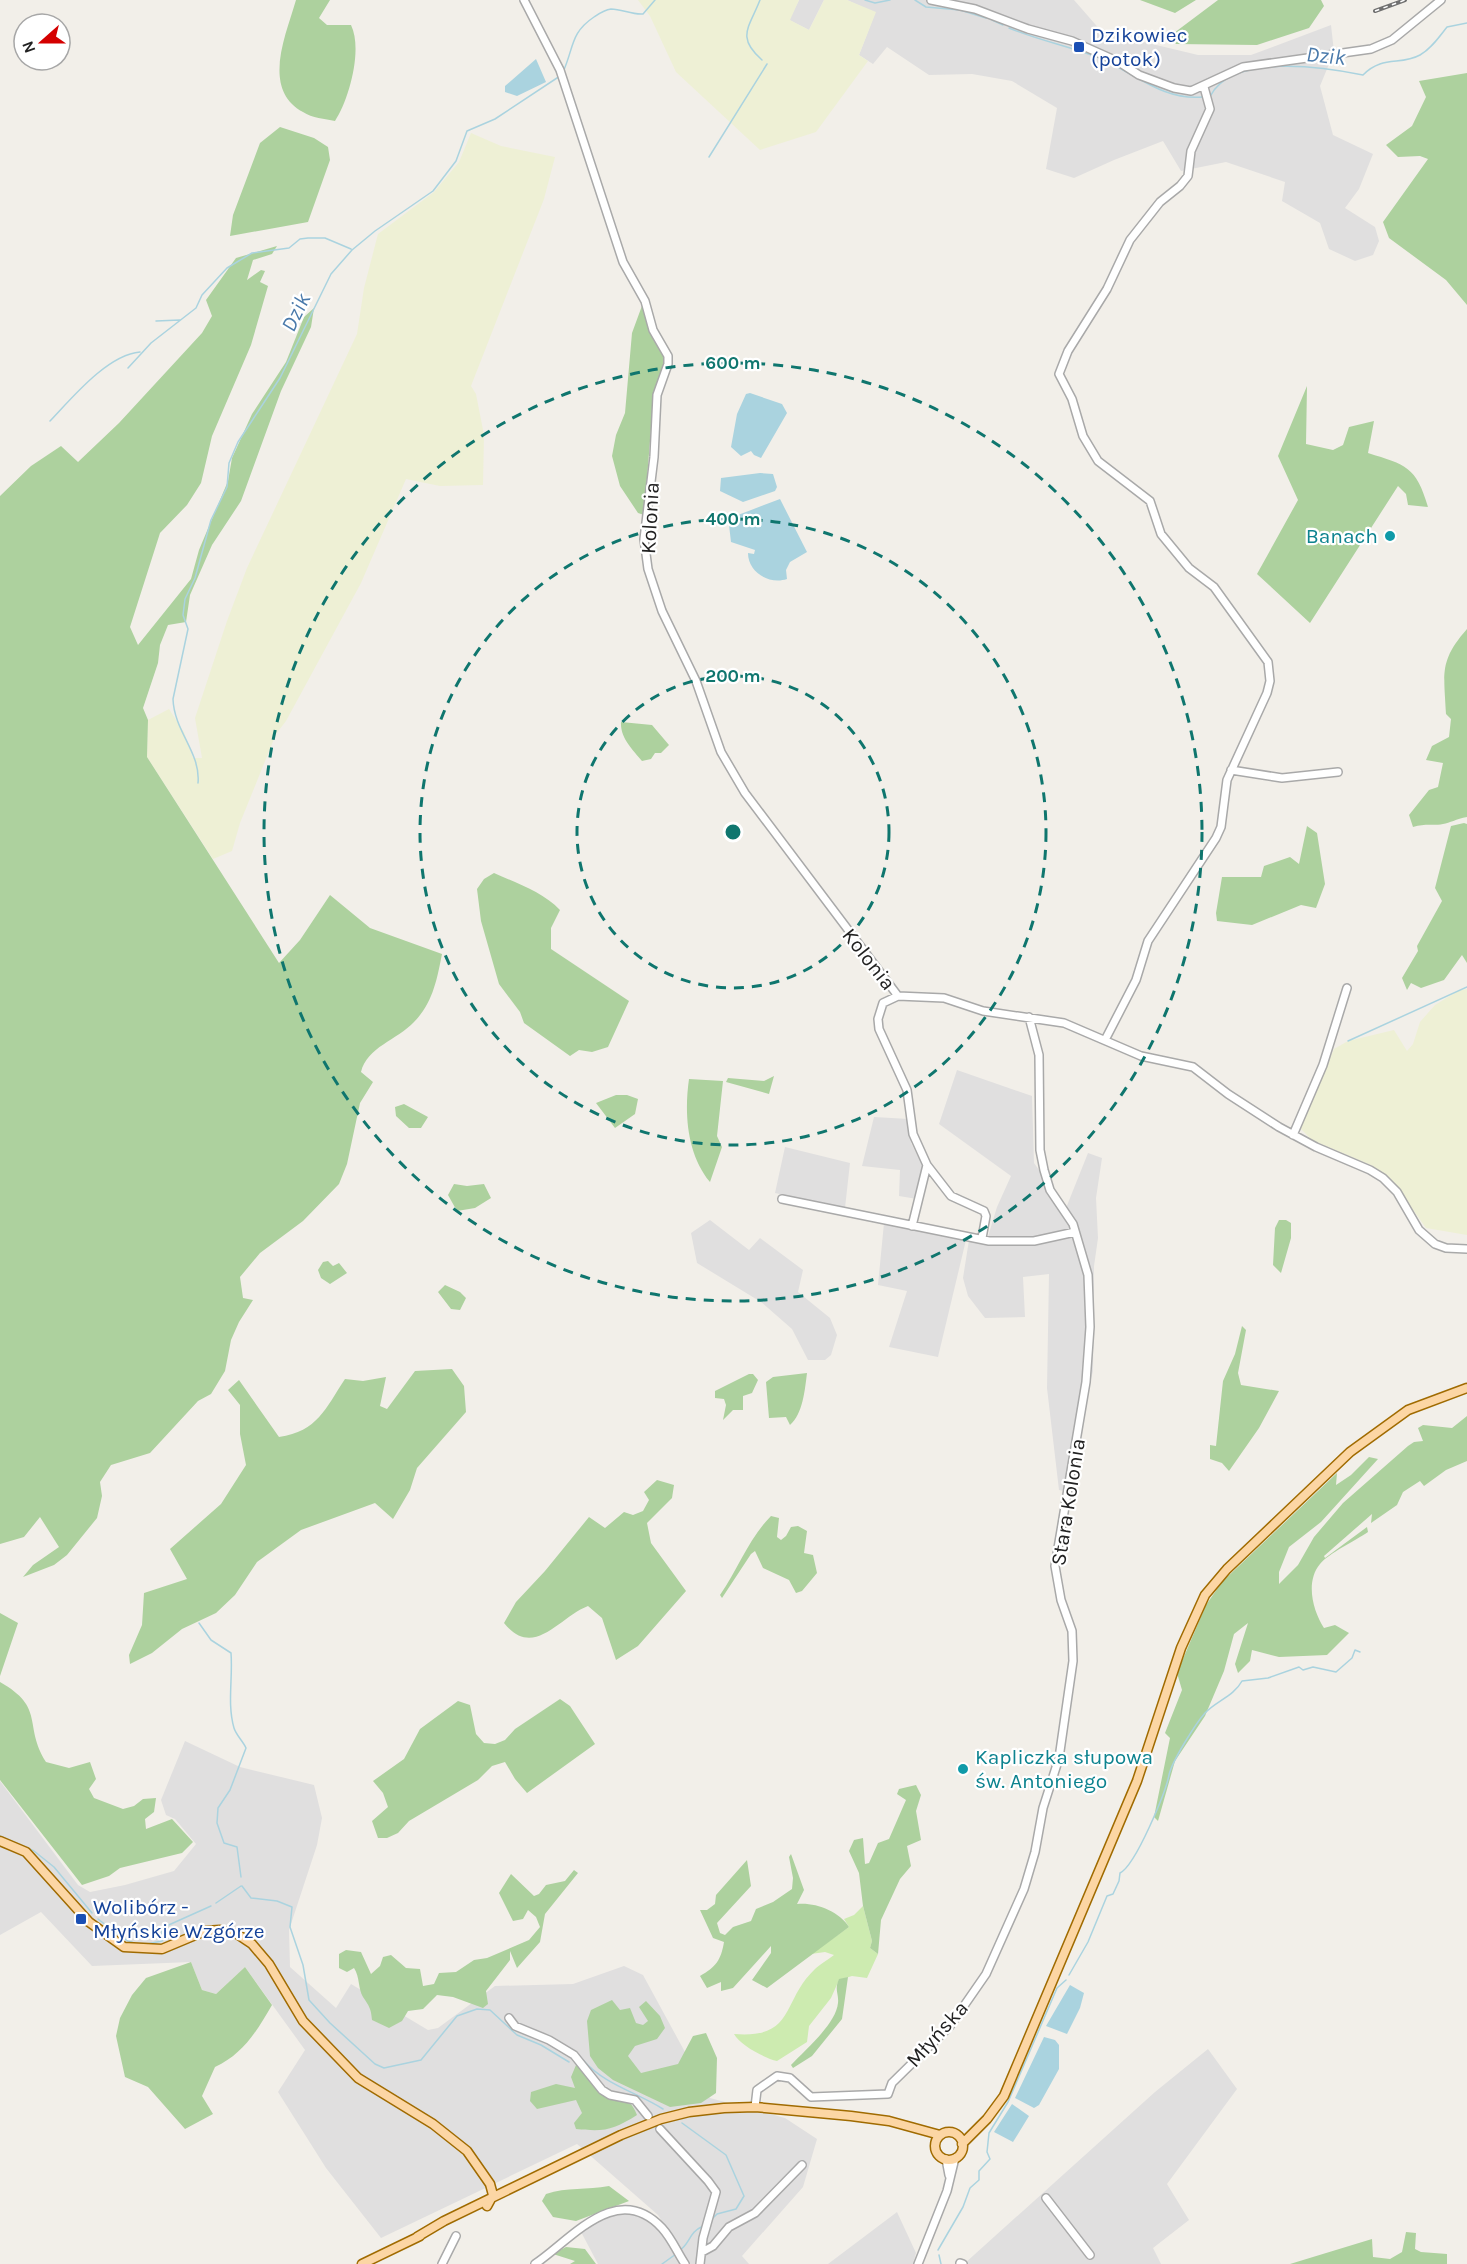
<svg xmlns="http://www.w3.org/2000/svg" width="1467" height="2264" font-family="Karla,sans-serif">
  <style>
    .residential { fill: #e0dfdf }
    .farmland { fill: #eef0d5 }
    .grass { fill: #cdebb0 }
    .forest { fill: #add19e }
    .water { fill: #aad3df }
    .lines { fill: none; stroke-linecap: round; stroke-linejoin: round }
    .stream { stroke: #aad3df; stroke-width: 1.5 }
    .minor-casing { stroke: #a9a9a9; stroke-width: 10 }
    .major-casing { stroke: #a06b00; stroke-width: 11 }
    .minor { stroke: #fff; stroke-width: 7 }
    .major { stroke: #fcd6a4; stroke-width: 8 }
    .rail-casing { stroke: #707070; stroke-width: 4 }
    .rail { stroke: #fff; stroke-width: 1.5; stroke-dasharray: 4.5; stroke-linecap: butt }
    .ring { fill: none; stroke: #0f766e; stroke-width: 3; stroke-dasharray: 10 8 }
    .transit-dot { fill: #1a4fb4; stroke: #fff; stroke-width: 2 }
    .culture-dot { fill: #0f9aa8; stroke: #fff; stroke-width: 2 }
    .labels { text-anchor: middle; stroke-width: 4.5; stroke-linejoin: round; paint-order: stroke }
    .transit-label { font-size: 21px; fill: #164399; stroke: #fff; text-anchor: start }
    .street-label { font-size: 21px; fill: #222; stroke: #fff }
    .culture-label { font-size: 21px; fill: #0d838f; stroke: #fff; text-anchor: end }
    .water-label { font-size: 22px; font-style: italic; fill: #4a7aab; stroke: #fff }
    .centre { fill: #0f766e; stroke: #fff; stroke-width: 3 }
    .ring-label { font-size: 18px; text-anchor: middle; font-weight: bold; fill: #0f766e; stroke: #fff; stroke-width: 4.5; stroke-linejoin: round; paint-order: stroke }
  </style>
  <rect width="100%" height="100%" fill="#f2efe9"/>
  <path class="residential" d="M799 0H824L809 30 789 20Z
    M847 0H1074L1102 32 1198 55H1251L1331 25 1334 52 1320 86 1333 135 1373 154 1359 189 1345 208 1375 227 1379 241 1373 255 1355 261 1329 249 1320 223 1282 201 1285 182 1226 162 1181 171 1163 141 1114 160 1074 178 1046 169 1057 108 1012 81 972 74 929 75 887 47 873 64 859 55 875 13Z
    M957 1070 1032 1096 1034 1163 1066 1208 1088 1153 1102 1158 1096 1198 1098 1238 1094 1266 1093 1371 1064 1491 1059 1490 1047 1388 1049 1274 1023 1277 1025 1317 985 1318 968 1296 963 1278 969 1240 986 1243 997 1207 1011 1176 939 1124Z
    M874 1117 909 1119 911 1143 923 1166 917 1199 899 1196 900 1170 862 1166Z
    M785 1147 850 1163 845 1208 775 1193Z
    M710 1220 749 1250 760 1238 803 1270 798 1292 830 1318 837 1335 831 1355 825 1360H808L792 1329 761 1302 697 1263 691 1233Z
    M884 1223 966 1240 938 1357 889 1347 907 1291 878 1285Z
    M185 1741 240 1767 314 1785 322 1818 317 1845 289 1930 290 1967 336 2008 351 1984 428 2030 438 2028 495 1986 573 1984 624 1966 643 1975 710 2098 785 2118 817 2139 803 2187 742 2256 749 2264H690L658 2215 577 2144 381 2238 326 2168 278 2092 305 2050 245 1967 216 1994 202 1990 191 1962 92 1966 41 1912 0 1935V1781L78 1885 90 1892 125 1885 174 1871 196 1844 175 1819 166 1815 161 1800Z
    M1208 2049 1237 2089 1167 2184 1189 2220 1153 2248 1161 2264H964L1155 2092Z
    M625 2212 649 2218 665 2236 682 2264H598L580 2230 589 2224Z
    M897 2212 916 2253 913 2264H828Z"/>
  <path class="farmland" d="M638 0H799L790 20 809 30 824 0H847L876 12 859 55 868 61 816 132 760 150 676 72 650 16Z
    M471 133 501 146 555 157 544 199 471 386 476 394 484 435 483 485 440 486 406 479 361 583 286 721 276 734 240 823 232 851 213 859 147 757 148 720 169 709 184 732 193 758H202L195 718 227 621 247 568 357 334 364 288 378 234 434 192 459 162Z
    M1467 989V1235L1426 1228 1391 1179 1373 1166 1312 1140 1299 1127 1334 1049 1348 1041 1394 1030 1407 1051 1413 1044 1420 1022 1435 1005 1458 991Z"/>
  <path class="grass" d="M863 1906 872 1941 870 1948 878 1954 867 1978 852 1976 839 1980 831 1998 809 2026 807 2042 777 2061C764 2058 740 2045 734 2034 796 2039 781 2001 815 1969 820 1964 828 1960 834 1955L825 1952 811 1954 849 1927 844 1919 854 1915Z"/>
  <path class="forest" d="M296 0H330L319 18 327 25H351C363 49 349 100 335 121 325 119 312 118 303 112 261 89 286 35 296 0Z
    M1140 0H1196L1175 13Z
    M1218 0H1321L1324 6 1309 28 1257 45 1176 44 1170 36Z
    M1467 73V305L1446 280 1389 238 1383 222 1428 159 1420 156 1398 157 1386 145 1412 126 1426 97 1419 81Z
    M280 127 314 138 328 147 330 160 308 222 230 236 233 215 260 143Z
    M277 246 272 254 253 260 247 280 261 270 265 271 260 282 268 286 251 345 212 436 201 483 187 505 160 533 130 627 138 645 191 579 199 550 228 481 232 458 252 414 286 362 304 317 314 308 311 327 281 391 241 501 212 545 190 595 186 622 168 625 160 645 158 663 143 708 148 720 147 757 279 963 300 940 330 895 370 928 442 954C437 979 433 1003 414 1022 397 1040 367 1047 361 1072L373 1082 360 1103 347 1164 339 1184 303 1221 260 1253 240 1277 243 1298 253 1300 239 1322 231 1340 225 1371 211 1394 198 1401 150 1453 111 1465 100 1482 102 1496 97 1518 67 1555 54 1565 23 1577 33 1565 59 1547 40 1517 24 1537 0 1544V496L31 466 61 446 78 462 119 423 202 333 212 316 206 300 236 258Z
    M643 303 648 324 663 351 665 363 654 392 644 515 638 513 620 486 612 456 616 435 625 413 632 333Z
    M1307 386 1306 444 1333 450 1343 445 1349 427 1374 421 1368 453C1406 465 1416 466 1428 507L1408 505 1406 494 1398 486 1310 623 1257 574 1298 500 1278 456Z
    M1467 629V817C1456 819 1450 823 1443 824 1433 826 1426 823 1413 827L1409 815 1429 790 1438 787 1443 763 1426 760 1432 746 1449 737 1451 719 1446 714C1444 673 1439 661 1467 629Z
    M621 722 652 725 669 745 661 753H655L651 759 642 761C633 750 620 738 621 722Z
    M1464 823 1467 824V963L1462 955 1444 980 1421 988 1411 983 1407 990 1402 978 1418 951 1417 946 1442 901 1435 888 1451 826Z
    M1307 826 1317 833 1325 884 1316 908 1301 905 1252 925 1217 921 1216 913 1222 877H1261L1264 866 1290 857 1299 864Z
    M494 873C516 883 543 892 560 910L551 928V949L629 1001 608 1047 592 1052 579 1050 570 1056 524 1023 520 1012 499 984 481 921 477 889 484 879Z
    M774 1076 769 1094 726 1082 728 1078 764 1081Z
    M689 1079 723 1081 717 1136 722 1147 710 1182C687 1154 684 1114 689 1079Z
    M616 1095H627L638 1099 635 1114 615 1128 596 1103Z
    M404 1104 428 1117 421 1128H409L396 1116 395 1107Z
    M454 1184 467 1186 484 1184 491 1198 475 1208 457 1211 448 1195Z
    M1279 1220H1286L1291 1223V1238L1281 1273 1273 1265 1275 1228Z
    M328 1261 333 1266 339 1263 347 1273 330 1284 321 1278 318 1270 323 1262Z
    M445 1285 460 1292 466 1298 460 1310 451 1309 438 1292Z
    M1242 1326 1246 1330 1238 1373 1241 1385 1279 1391 1259 1428 1229 1471 1222 1463 1210 1459V1445L1216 1446 1223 1381 1235 1354Z
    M452 1369 464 1386 466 1412 417 1468 410 1490 393 1519 375 1503 301 1530 257 1562 235 1595 216 1613 182 1629 152 1653 130 1664 129 1655 142 1625 144 1593 187 1579 170 1549 221 1504 246 1465 240 1434V1405L228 1390 239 1380 279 1437C318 1431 325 1409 345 1379L363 1381 386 1377 380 1406 387 1409 415 1371Z
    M807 1373C805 1389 803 1414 790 1425L786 1417 769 1418 766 1382 773 1377Z
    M749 1374H753L758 1380 752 1393 743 1396V1410H733L723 1420 726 1405 724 1399 715 1398V1391Z
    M1467 1416V1461L1446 1470 1424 1486 1420 1481 1403 1492 1397 1505 1371 1523 1372 1514 1324 1556 1325 1558 1367 1527 1368 1532C1355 1541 1329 1553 1320 1564 1305 1582 1313 1611 1324 1628L1335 1625 1349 1633 1327 1655 1279 1657 1252 1650 1250 1661 1238 1673 1235 1664 1248 1623 1234 1634 1224 1671 1205 1716 1175 1761 1158 1821 1154 1817 1170 1738 1165 1733 1182 1690 1177 1673 1206 1605 1222 1582 1337 1473 1336 1485 1351 1475 1369 1457 1378 1459 1321 1522 1289 1547 1279 1572V1584L1298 1565 1314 1537 1343 1503 1408 1446 1414 1442 1423 1441 1418 1428 1423 1425 1452 1428Z
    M657 1480 674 1485 672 1498 647 1523 651 1543 686 1591 638 1646 616 1660 602 1618 588 1606C559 1617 534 1660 504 1623L516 1602 545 1571 589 1517 605 1528 624 1512 633 1515 643 1511 649 1500 644 1492Z
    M771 1516 779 1518 777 1537 781 1540 786 1536 791 1527 798 1526 807 1531 804 1553 813 1555 817 1573 802 1591 796 1593 789 1580 763 1568 755 1551 751 1554 722 1598 720 1595C738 1569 749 1538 771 1516Z
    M0 1613 18 1623 0 1676Z
    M0 1682C46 1708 23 1725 46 1762L69 1768 90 1762 96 1779 89 1789 94 1798 123 1809 134 1806 143 1799 156 1798 154 1812 145 1819 146 1829 172 1819 193 1842 182 1853 120 1868 109 1876 82 1885 0 1780Z
    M560 1699 570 1706 595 1744 527 1793 515 1779 505 1762 492 1766 478 1780 409 1821 398 1833 387 1838H378L372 1821 388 1807 383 1793 373 1781 404 1759 420 1729 458 1701 470 1705 476 1734 484 1743 495 1744 505 1740 515 1729Z
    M916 1785 921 1795 916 1811 921 1840 907 1846 911 1866 900 1879 881 1920 878 1954 870 1948 872 1941 863 1906 859 1873 849 1851 854 1840 863 1838 865 1864 869 1863 878 1843 889 1839 906 1800 897 1794 899 1789Z
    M791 1854 804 1890 797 1904C815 1902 839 1911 849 1927L767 1988 752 1980 771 1953V1946L733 1988 721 1991V1982L707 1988 700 1976C716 1967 721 1960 724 1942L713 1938 700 1910H707L715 1904 716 1895 747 1860 751 1886 717 1923 720 1933 725 1935 733 1927 751 1921 756 1909 773 1902 792 1889 793 1878 789 1857Z
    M574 1870 578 1873 545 1914 540 1942 517 1968 510 1951V1960L486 1991 488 2004 483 2008 453 1997 437 1995 423 2009 408 2011 402 2021 389 2028 372 2020C371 2008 369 2006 363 1997 358 1989 360 1977 354 1968L347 1972 339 1968V1954L346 1950 361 1952 371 1974 380 1966 383 1957 391 1955 406 1968 420 1969 423 1986 434 1984 439 1973 456 1972 474 1960 487 1958 529 1940 540 1927 536 1917 528 1910 523 1919 513 1921 499 1893 511 1874 534 1896 539 1894 546 1885 565 1881Z
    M191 1962 202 1990 216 1994 245 1967 272 2005C257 2031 243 2054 215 2067L202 2096 213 2114 185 2129 148 2087 125 2077 116 2036 120 2018 132 1995 146 1978Z
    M848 1977 842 2019 812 2056 793 2068 791 2065C805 2050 836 2024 838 2003 839 1993 834 1990 839 1979Z
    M612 2000 620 2010 630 2008 636 2023 643 2025 648 2021 639 2007 646 2001 660 2016 665 2028 657 2039 635 2046 628 2056 641 2073 678 2064 693 2036 706 2033 717 2058 716 2093 701 2103 670 2107 613 2080 598 2068 590 2056 587 2021 591 2010Z
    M576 2065C589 2074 591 2089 606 2097 621 2106 628 2092 637 2115 613 2130 605 2132 576 2129L574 2123 582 2113 576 2100 537 2109 530 2101 531 2092 556 2084 575 2088 571 2077Z
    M609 2186 629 2201 576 2221 553 2217 542 2201 546 2194C567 2187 587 2190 609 2186Z
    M1406 2232 1416 2233 1415 2249 1421 2252 1447 2254V2264H1290L1372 2239 1373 2257 1390 2259 1402 2252Z
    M566 2247 585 2249 596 2264H570L575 2261 553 2254Z"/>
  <path class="water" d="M536 59 546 82 517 96 505 92V86Z
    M750 393 782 404 787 413 761 458 754 455 751 451 741 456 731 447 737 414 746 394Z
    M760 473 773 474 777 487 775 491 743 502 720 491 721 478Z
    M780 499 807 552 790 562 786 570 787 579C769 585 748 572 748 553L754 554 755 550 731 542 729 525 738 515Z
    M1070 1985 1084 1993 1080 2008 1067 2034 1046 2026Z
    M1044 2037 1055 2040 1059 2045V2069L1039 2105 1034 2108 1015 2098Z
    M1012 2104 1029 2116 1013 2142 994 2132Z"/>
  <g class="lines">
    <path class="stream" d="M760 0C749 28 736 37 762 60
      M865 0 875 3 890 0
      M915 0 926 7 960 10 986 18
      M992 20 1003 25
      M1009 28C1038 40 1068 46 1097 57 1134 72 1162 101 1203 97
      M563 72C574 48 570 33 594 17 600 13 604 10 611 9 622 9 632 15 643 14L655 0
      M1211 95C1233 53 1325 67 1363 75 1383 55 1400 66 1420 55 1431 49 1439 37 1447 27L1467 23
      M709 157 767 64
      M156 321 180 320
      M128 368 151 343 196 308 202 295 227 268 252 253 289 248 300 239 308 238H325L351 249
      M50 421C72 398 107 355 140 352
      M198 783C201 753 174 731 173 699L188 629 183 615 185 599 195 578 211 520 227 487 229 463 238 442 280 378 331 274 352 250 375 231 433 191 456 161 467 131 495 119 560 76
      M1348 1041 1467 987
      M199 1623 211 1640 231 1653C233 1678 227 1704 234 1728 236 1735 243 1741 246 1748L230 1790 218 1808 217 1823 224 1843 237 1847 241 1877
      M0 1836 34 1851 54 1867 92 1913
      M242 1886 251 1898 277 1901 292 1907 290 1927 303 1965 309 2000 330 2023 375 2064 384 2068 421 2060 457 2016 477 2009 490 2010 517 2035 541 2045 569 2062
      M216 1903 241 1886
      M98 1919 124 1939 134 1943
      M147 1944 162 1941V1928L211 1906
      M1069 1975 1088 1942 1107 1896 1113 1894 1119 1881 1120 1873C1136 1865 1166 1791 1169 1775 1172 1761 1196 1723 1205 1713 1216 1701 1234 1696 1242 1681L1268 1678 1299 1667 1303 1670 1313 1667 1336 1672 1352 1658 1355 1650 1360 1652
      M583 2060C605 2085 636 2092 663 2109
      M682 2123 726 2155 744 2196 736 2209 717 2214 712 2219
      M938 2250 963 2207 970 2188 979 2180V2171L990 2159 987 2152 989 2133 1008 2102 1057 1988 1066 1980
      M679 2251C691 2243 688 2233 703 2226
      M939 2255 941 2264
      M662 2264 676 2254"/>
    <defs>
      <path id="minor" d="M524 0 560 70 623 262 645 301 653 330 668 356V364L657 395 654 457 644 539 648 569 662 611 696 681 721 752 745 793 898 996 944 998 983 1011 1064 1023 1141 1056 1193 1067 1228 1094 1279 1127 1316 1147 1370 1170 1383 1178 1397 1192 1419 1230 1435 1244 1446 1248 1467 1249
        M931 0 975 9 1028 29 1072 41 1119 62 1139 75 1174 88 1191 91 1243 67 1371 49 1392 40 1441 0
        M1231 770 1282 778 1338 772
        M898 996 883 1003 878 1019 879 1029 907 1090 913 1134 927 1165 912 1226
        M1105 1040 1136 980 1148 941 1216 838 1221 827 1227 780 1267 693 1270 681 1268 662 1214 587 1189 568 1161 534 1150 501 1098 461 1083 436 1072 399 1059 374 1068 351 1107 289 1130 240 1160 202 1180 186 1188 176 1191 151 1210 109 1204 87
        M1293 1135 1323 1065 1347 988
        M927 1165 951 1196 984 1211 986 1216 982 1238
        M782 1199 989 1241H1034L1075 1232
        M509 2018 515 2026 549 2040 574 2055 602 2090 610 2095 635 2100 648 2116
        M755 2107 757 2090 777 2076 790 2078 811 2097 888 2094 892 2083 950 2026 986 1974 1024 1889 1035 1852 1043 1808 1059 1758 1073 1661 1072 1631 1061 1600 1055 1566 1086 1382 1090 1327 1088 1275 1073 1224 1050 1190 1044 1170 1040 1150 1039 1055 1029 1017
        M660 2129 708 2181 716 2192 703 2238 700 2264
        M946 2159 949 2175
        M1046 2198 1090 2255
        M702 2252 713 2246 729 2227 755 2213 802 2165
        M960 2263 963 2264
        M442 2264 456 2236
        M535 2264C572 2239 617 2180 662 2228 672 2239 677 2252 685 2264
        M918 2264 947 2191 955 2158"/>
      <path id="major" d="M0 1841 26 1852 89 1922 124 1947 162 1949 205 1931 220 1930 237 1934 252 1944 269 1964 303 2021 358 2078 433 2124 467 2151 490 2184 493 2195 487 2206
        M935 2146a14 14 0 1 1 28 0a14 14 0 1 1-28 0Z
        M962 2144 987 2119 1004 2096 1137 1781 1181 1648 1205 1595 1227 1569 1350 1452 1408 1410 1467 1388
        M417 2237 444 2221 621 2135 661 2119 689 2112 724 2108 755 2107 851 2116 889 2121 940 2135
        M362 2264 420 2236"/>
    </defs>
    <use href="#minor" class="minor-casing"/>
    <use href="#major" class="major-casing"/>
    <use href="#minor" class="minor"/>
    <use href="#major" class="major"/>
    <defs>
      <path id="rail" d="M1375 11 1405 0"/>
    </defs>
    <use href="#rail" class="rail-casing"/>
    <use href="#rail" class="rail"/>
  </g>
  <g class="ring">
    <circle cx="733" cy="832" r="156"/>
    <circle cx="733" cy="832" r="313"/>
    <circle cx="733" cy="832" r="469"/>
  </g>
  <g class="transit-dot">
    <rect x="1073" y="41" width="12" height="12" rx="3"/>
    <rect x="75" y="1913" width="12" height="12" rx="3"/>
  </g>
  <g class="culture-dot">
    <circle cx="1390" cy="536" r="6"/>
    <circle cx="963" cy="1769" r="6"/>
  </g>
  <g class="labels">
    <g class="transit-label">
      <text x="1091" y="42">Dzikowiec<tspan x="1091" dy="24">(potok)</tspan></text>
      <text x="93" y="1914">Wolibórz -<tspan x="93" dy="24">Młyńskie Wzgórze</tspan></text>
    </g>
    <g class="street-label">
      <text transform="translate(650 518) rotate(-87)" y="7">Kolonia</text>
      <text transform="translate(869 959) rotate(52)" y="7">Kolonia</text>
      <text transform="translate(1068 1502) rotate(-81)" y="7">Stara Kolonia</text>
      <text transform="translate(937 2034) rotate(-48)" y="7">Młyńska</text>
    </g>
    <g class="culture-label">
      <text x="1378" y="543">Banach</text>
      <text x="975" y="1764" text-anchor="start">Kapliczka słupowa<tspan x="975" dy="24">św. Antoniego</tspan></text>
    </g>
    <g class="water-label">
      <text transform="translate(1326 55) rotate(6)" y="8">Dzik</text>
      <text transform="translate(295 312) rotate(-64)" y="8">Dzik</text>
    </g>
  </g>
  <circle cx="733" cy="832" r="9" class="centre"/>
  <g class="ring-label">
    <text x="733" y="369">600 m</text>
    <text x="733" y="525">400 m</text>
    <text x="733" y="682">200 m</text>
  </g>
  <g transform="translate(42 42) rotate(249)"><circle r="28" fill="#ffffff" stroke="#a7a7a7" stroke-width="1.5"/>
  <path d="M0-4.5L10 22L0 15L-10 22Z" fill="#d40000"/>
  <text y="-9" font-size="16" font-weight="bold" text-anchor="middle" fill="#222222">N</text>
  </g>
</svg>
